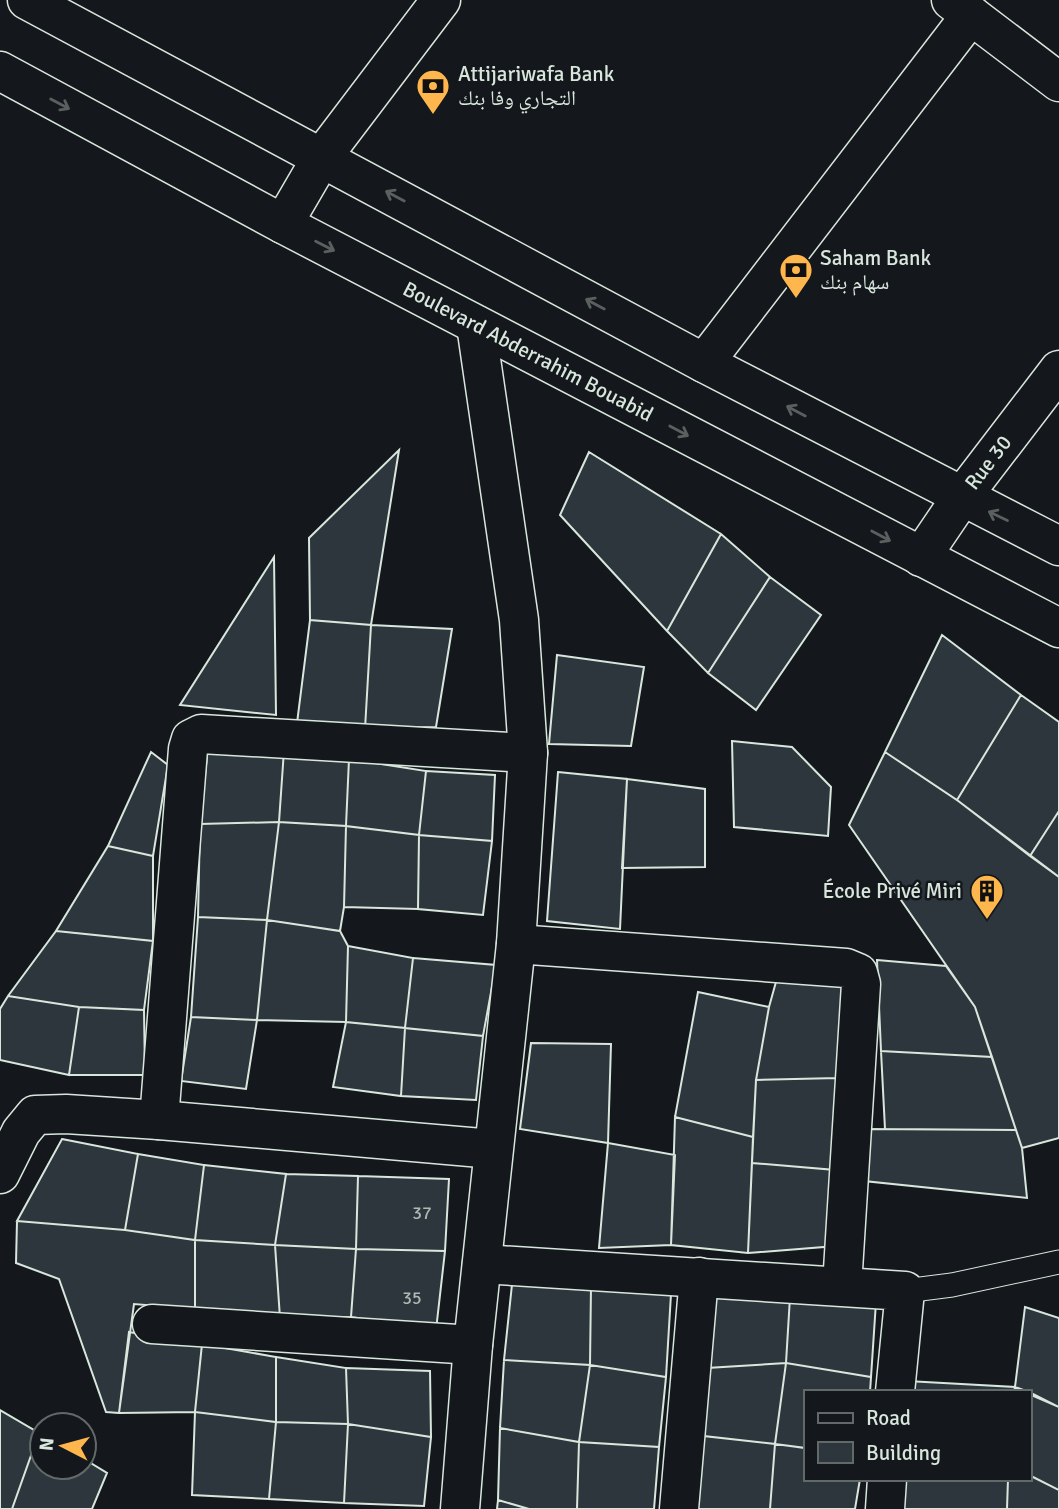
<svg xmlns="http://www.w3.org/2000/svg" width="1059" height="1509" font-family="Signika,'Noto Naskh Arabic',sans-serif">
  <style>
    .building { fill: #2c363c; stroke: #d8e6dc; stroke-width: 2 }
    .lines { fill: none; stroke-linecap: round; stroke-linejoin: round }
    .service-casing { stroke: #d8e6dc; stroke-width: 25 }
    .minor-casing { stroke: #d8e6dc; stroke-width: 41 }
    .secondary-casing { stroke: #d8e6dc; stroke-width: 41 }
    .service { stroke: #14181c; stroke-width: 23 }
    .minor { stroke: #14181c; stroke-width: 38 }
    .secondary { stroke: #14181c; stroke-width: 38 }
    .oneway { stroke: #59605f }
    .labels { text-anchor: middle; stroke-width: 5; stroke-linejoin: round; paint-order: stroke }
    .number-label { font-size: 18px; fill: #adbab4 }
    .poi-label { font-size: 21px; fill: #d8e6dc; stroke: #14181c; text-anchor: start }
    .street-label { font-size: 21px; fill: #d8e6dc; stroke: #14181c }
  </style>
  <rect width="100%" height="100%" fill="#14181c"/>
  <path class="building" d="M399 450 371 625 310 620 309 538Z
    M589 452 721 534 667 631 560 515Z
    M721 534 770 577 708 673 667 631Z
    M274 557 276 715 180 705Z
    M770 577 821 615 756 710 708 673Z
    M310 620 371 625 365 729 297 723Z
    M371 625 452 629 436 727 365 729Z
    M942 635 1021 695 957 800 885 752Z
    M557 655 644 667 631 746 549 744Z
    M1021 695 1059 722V811L1030 856 957 800Z
    M209 737 284 750 279 822 200 824Z
    M732 741 792 747 831 787 828 836 734 827Z
    M284 750 349 759 346 826 279 822Z
    M151 752 168 765 153 856 108 846Z
    M885 752 957 800 1059 877V1138L1022 1148 975 1007 849 825Z
    M349 759 426 771 419 835 346 826Z
    M426 771 495 775 492 841 419 835Z
    M558 772 627 779 620 929 547 921Z
    M627 779 705 789V867L622 868Z
    M1059 811V877L1030 856Z
    M279 822 267 920 198 917 200 824Z
    M279 822 346 826 344 907 340 931 267 920Z
    M346 826 419 835 418 909 344 907Z
    M419 835 492 841 483 915 418 909Z
    M108 846 153 856V941L56 931Z
    M198 917 267 920 257 1020 191 1017Z
    M267 920 340 931 348 946 346 1022 257 1020Z
    M56 931 153 941 144 1010 79 1007 8 996Z
    M348 946 413 958 405 1028 346 1022Z
    M413 958 496 965 483 1036 405 1028Z
    M877 960 946 966 975 1007 992 1057 881 1051Z
    M779 971 849 977 837 1078 756 1080 769 1007Z
    M698 992 769 1007 756 1080 753 1137 675 1117Z
    M8 996 79 1007 69 1075 0 1060V1009Z
    M79 1007 144 1010 145 1075H69Z
    M191 1017 257 1020 246 1089 181 1081Z
    M346 1022 405 1028 401 1096 333 1087Z
    M405 1028 483 1036 476 1100 401 1096Z
    M531 1043 611 1044 608 1143 520 1129Z
    M881 1051 992 1057 1016 1130 885 1129Z
    M837 1078 835 1170 752 1163 756 1080Z
    M675 1117 753 1137 748 1253 671 1245Z
    M863 1129 1016 1130 1022 1148 1027 1198 864 1181Z
    M62 1139 138 1154 125 1230 17 1221Z
    M608 1143 675 1155 671 1245 599 1248Z
    M138 1154 204 1165 195 1240 125 1230Z
    M752 1163 835 1170 836 1246 748 1253Z
    M204 1165 286 1174 275 1245 195 1240Z
    M286 1174 358 1176 356 1249 275 1245Z
    M358 1176 449 1179 445 1251 356 1249Z
    M17 1221 125 1230 195 1240V1309L134 1304 119 1413 106 1412 59 1279 16 1263Z
    M195 1240 275 1245 280 1318 195 1309Z
    M275 1245 356 1249 351 1317 280 1318Z
    M356 1249 445 1251 436 1330 351 1317Z
    M513 1275 591 1286 590 1365 504 1360Z
    M591 1286 671 1294 666 1377 590 1365Z
    M712 1286 790 1297 786 1363 707 1368Z
    M790 1297 876 1302 871 1377 786 1363Z
    M1025 1307 1059 1318V1407L1029 1392 1015 1387Z
    M129 1332 202 1344 195 1412 119 1413Z
    M202 1344 276 1357V1422L195 1412Z
    M276 1357 346 1368 348 1424 276 1422Z
    M504 1360 590 1365 579 1442 500 1428Z
    M786 1363 871 1377 870 1392H805V1448L775 1444Z
    M786 1363 775 1444 704 1436 707 1368Z
    M590 1365 666 1377 659 1447 579 1442Z
    M346 1368 430 1371 431 1437 348 1424Z
    M907 1381 1015 1387 1014 1392H907Z
    M1029 1394 1059 1407V1490L1029 1475Z
    M0 1410 39 1433 12 1509H0Z
    M195 1412 276 1422 269 1499 192 1495Z
    M276 1422 348 1424 344 1503 269 1499Z
    M348 1424 431 1437 424 1506 344 1503Z
    M500 1428 579 1442 577 1509H529L498 1500Z
    M39 1433 42 1435V1467H84V1459L107 1473 92 1509H12Z
    M704 1436 775 1444 770 1509H694Z
    M579 1442 659 1447 654 1509H577Z
    M775 1444 805 1448V1479H860L855 1509H770Z
    M1029 1475 1059 1490V1509H1007L1008 1479H1029Z
    M905 1479H1008L1007 1509H902Z
    M498 1500 529 1509H497Z"/>
  <g class="lines">
    <defs>
      <path id="service" d="M905 1291 952 1285 1059 1262"/>
      <g id="minor">
        <path d="M951 0 1059 82"/>
        <path d="M283 224 322 157 441 0"/>
        <path d="M704 363 971 15"/>
        <path id="s1" d="M921 557 961 498 1059 370"/>
        <path d="M516 944 846 968 858 973 861 984 842 1286"/>
        <path d="M159 1120 188 749 191 739 201 734 528 753"/>
        <path d="M0 1174 21 1132 35 1115 66 1114 159 1120 493 1149"/>
        <path d="M482 1264 905 1291 895 1392"/>
        <path d="M152 1324 473 1345"/>
        <path d="M460 1509 473 1345 516 944 528 753 519 620 476 325"/>
        <path d="M679 1509 699 1277"/>
        <path d="M885 1509 887 1479"/>
      </g>
      <g id="secondary">
        <path d="M27 0 704 363 1059 546"/>
        <path id="s2" d="M0 71 283 224 1059 628"/>
      </g>
    </defs>
    <use href="#service" class="service-casing"/>
    <use href="#minor" class="minor-casing"/>
    <use href="#secondary" class="secondary-casing"/>
    <use href="#service" class="service"/>
    <use href="#minor" class="minor"/>
    <use href="#secondary" class="secondary"/>
  </g>
  <defs><path id="oneway-shaft" d="M-6 0H5M1.5-3L5.5 0L1.5 3" fill="none" stroke-width="1.6" stroke-linecap="round" stroke-linejoin="round" transform="scale(1.75)"/></defs>
  <g class="oneway">
    <use href="#oneway-shaft" transform="translate(60 104) rotate(28)"/>
    <use href="#oneway-shaft" transform="translate(395 196) rotate(-152)"/>
    <use href="#oneway-shaft" transform="translate(325 246) rotate(27)"/>
    <use href="#oneway-shaft" transform="translate(595 304) rotate(-152)"/>
    <use href="#oneway-shaft" transform="translate(796 411) rotate(-152)"/>
    <use href="#oneway-shaft" transform="translate(679 431) rotate(28)"/>
    <use href="#oneway-shaft" transform="translate(998 516) rotate(-154)"/>
    <use href="#oneway-shaft" transform="translate(881 536) rotate(28)"/>
  </g>
  <defs>
    <symbol id="bank-pin" viewBox="-11 -11 22 30"><path d="M0 17L-7.5 6A9.5 9.5 0 1 1 7.5 6Z" fill="#ffb74d" stroke="#14181c"/><path d="M-6-4H6V4H-6ZM0-2.3a2.3 2.3 0 1 0 0 4.6a2.3 2.3 0 1 0 0-4.6Z" fill="#111"/></symbol>
    <symbol id="building-pin" viewBox="-11 -11 22 30"><path d="M0 17L-7.5 6A9.5 9.5 0 1 1 7.5 6Z" fill="#ffb74d" stroke="#14181c"/><path d="M-4-6H4V6H1V3H-1V6H-4ZM-2.5-4.3h1.7v1.8h-1.7ZM.8-4.3h1.7v1.8H.8ZM-2.5-1h1.7V.8h-1.7ZM.8-1h1.7V.8H.8Z" fill="#111"/></symbol>
  </defs>
  <g fill-rule="evenodd">
    <use href="#bank-pin" x="414" y="67" width="38" height="52"/>
    <use href="#bank-pin" x="777" y="251" width="38" height="52"/>
    <use href="#building-pin" x="968" y="872" width="38" height="52"/>
  </g>
  <g class="labels">
    <g class="number-label">
      <text x="422" y="1219">37</text>
      <text x="412" y="1304">35</text>
    </g>
    <g class="poi-label">
      <text x="458" y="81">Attijariwafa Bank<tspan x="458" dy="24">التجاري وفا بنك</tspan></text>
      <text x="820" y="265">Saham Bank<tspan x="820" dy="24">سهام بنك</tspan></text>
      <text x="962" y="898" text-anchor="end">École Privé Miri</text>
    </g>
    <g class="street-label">
      <text dy="7" stroke="none"><textPath href="#s2" startOffset="598">Boulevard Abderrahim Bouabid</textPath></text>
      <text dy="7" stroke="none"><textPath href="#s1" startOffset="116">Rue 30</textPath></text>
    </g>
  </g>
  <rect x="804" y="1390" width="228" height="91" fill="#14181c" stroke="#626a69" stroke-width="2"/>
  <rect x="818" y="1413" width="35" height="10" fill="#14181c" stroke="#626a69" stroke-width="2"/>
  <text x="866" y="1425" font-size="21" fill="#d8e6dc">Road</text>
  <rect x="818" y="1442" width="35" height="21" fill="#2c363c" stroke="#626a69" stroke-width="2"/>
  <text x="866" y="1460" font-size="21" fill="#d8e6dc">Building</text>
  <g transform="translate(63 1446) rotate(276)"><circle r="33" fill="#14181c" stroke="#626a69" stroke-width="2"/>
  <path d="M0-5L12 26L0 18L-12 26Z" fill="#ffb74d"/>
  <text y="-10" font-size="19" font-weight="bold" text-anchor="middle" fill="#d8e6dc">N</text>
  </g>
</svg>
